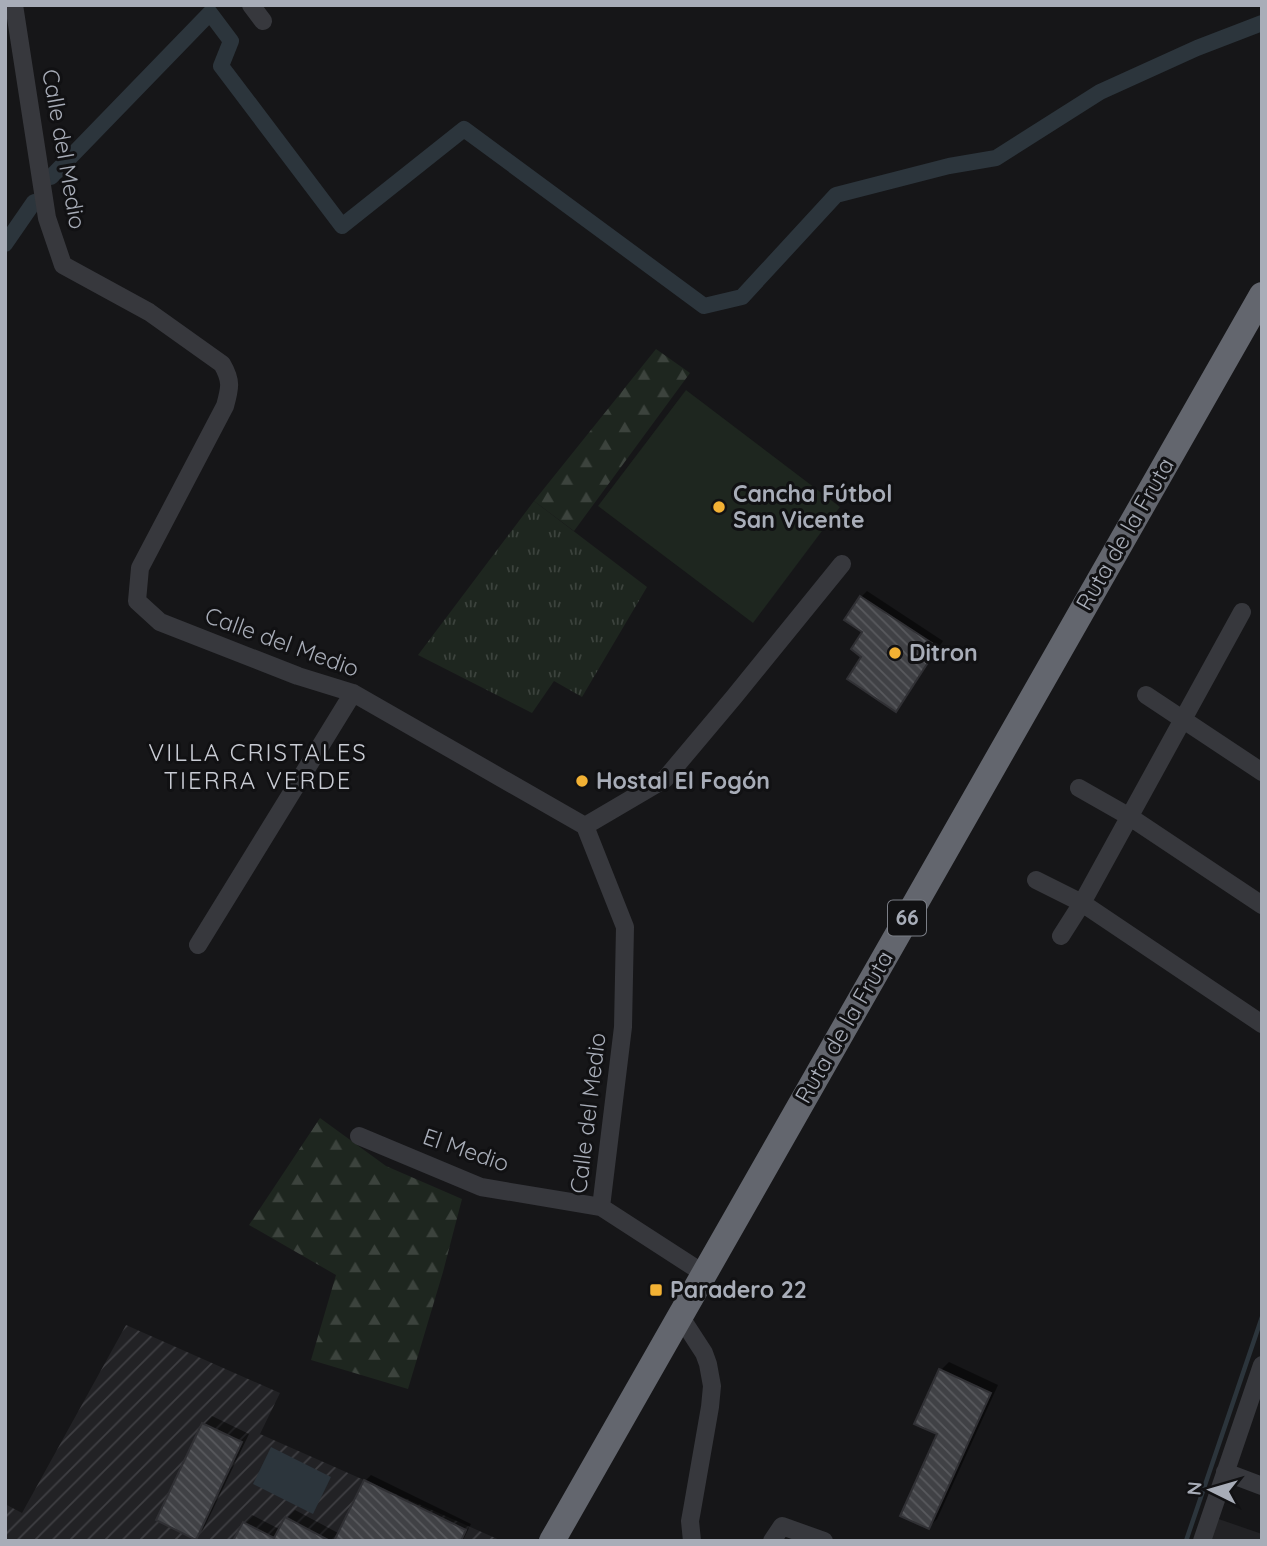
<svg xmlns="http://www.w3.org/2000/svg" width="1267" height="1546" font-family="Quicksand,sans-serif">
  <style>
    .built { fill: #222225 }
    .industrial { fill: url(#industrial-furrows) }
    .grass { fill: url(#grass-tufts) }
    .forest { fill: url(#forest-firs) }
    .pitch { fill: #1e261f }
    .water { fill: #2c353c }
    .shadow { fill: #0007 }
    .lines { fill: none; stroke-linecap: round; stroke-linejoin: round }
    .stream { stroke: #2c353c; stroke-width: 4.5 }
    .canal { stroke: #2c353c; stroke-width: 16 }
    .building { fill: url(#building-back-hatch); stroke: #303034; stroke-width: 2 }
    .minor { stroke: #37383d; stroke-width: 18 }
    .highway { stroke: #63666e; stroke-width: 26 }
    .poi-dot { fill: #f2b134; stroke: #111113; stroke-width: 2.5 }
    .labels { text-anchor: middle; stroke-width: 6; stroke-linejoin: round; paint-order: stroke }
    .shield { fill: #111113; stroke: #7b7e86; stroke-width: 2 }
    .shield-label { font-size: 21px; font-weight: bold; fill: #a8adb8 }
    .street-label { font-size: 23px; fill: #a8adb8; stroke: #111113 }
    .poi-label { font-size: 23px; font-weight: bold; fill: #a8adb8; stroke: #111113; text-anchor: start }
    .neighbourhood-label { font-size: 24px; letter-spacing: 2px; fill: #c9ccd4; stroke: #111113 }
  </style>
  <defs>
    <pattern id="industrial-furrows" width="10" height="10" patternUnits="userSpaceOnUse" patternTransform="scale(1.75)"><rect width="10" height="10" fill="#222225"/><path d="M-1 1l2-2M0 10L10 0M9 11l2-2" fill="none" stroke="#3f3f43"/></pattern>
    <pattern id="grass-tufts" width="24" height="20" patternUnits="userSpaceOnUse" patternTransform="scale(1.75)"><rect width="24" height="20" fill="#1e261f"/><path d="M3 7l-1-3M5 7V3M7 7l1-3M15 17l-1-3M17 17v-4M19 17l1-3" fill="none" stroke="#3c433d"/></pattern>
    <pattern id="forest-firs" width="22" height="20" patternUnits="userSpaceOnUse" patternTransform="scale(1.75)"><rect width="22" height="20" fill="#1e261f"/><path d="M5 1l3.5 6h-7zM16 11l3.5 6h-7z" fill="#3c433d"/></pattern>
    <pattern id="building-back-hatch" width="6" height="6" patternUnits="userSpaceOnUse" patternTransform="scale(1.75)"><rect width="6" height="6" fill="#404145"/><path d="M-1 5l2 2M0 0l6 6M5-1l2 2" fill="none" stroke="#595a5e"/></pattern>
  </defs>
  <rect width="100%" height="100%" fill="#161618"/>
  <path class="built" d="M1210 1516 1262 1534V1541H1202Z"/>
  <path class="industrial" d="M126 1325 280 1393 260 1434 502 1541H5V1504L22 1513Z"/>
  <path class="grass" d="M534 501 647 587 582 697 554 681 532 713 418 655Z"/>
  <path class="forest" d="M656 349 690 373 574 531 534 501Z
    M320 1118 386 1166 462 1199 443 1272 408 1389 311 1360 336 1275 249 1225Z"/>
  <path class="pitch" d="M686 390 840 507 753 623 598 506Z"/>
  <path class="water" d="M271 1447 331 1477 313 1514 253 1484Z"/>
  <path class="shadow" d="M867 591 943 641 902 704 896 709 864 631 861 597Z
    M949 1362 998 1385 937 1519 929 1527 939 1433 941 1370Z
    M212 1416 249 1434 203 1530 195 1538 204 1424Z
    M371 1475 471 1524 463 1540 446 1541 365 1481Z
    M295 1510 353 1541H235L244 1523 252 1515 281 1530 287 1518Z"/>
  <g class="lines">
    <path class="stream" d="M1186 1541 1262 1317"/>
    <path class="canal" d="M51 177 210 13 231 41 221 66 342 226 464 129 704 306 742 297 836 195 949 166 996 158 1100 92 1197 48 1262 23
      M5 244 34 202"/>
  </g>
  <path class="building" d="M860 596 938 647 896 712 847 679 861 657 851 649 862 632 844 620Z
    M939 1369 991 1393 929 1529 900 1516 937 1434 914 1424Z
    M202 1423 242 1442 196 1540 156 1520Z
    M364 1480 466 1530 461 1541H334Z
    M285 1517 330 1541H233L243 1522 274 1538Z"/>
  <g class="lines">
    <path class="minor" d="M14 5 47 218 63 265 149 312 222 364C232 381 230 388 225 406L140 568 137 601 160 622 298 676 353 693 585 826 625 927 623 1027 601 1207 703 1273
      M251 5 263 21
      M1146 695 1262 772
      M1079 788 1130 817 1262 905
      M585 826 665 779 734 697 842 564
      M1036 880 1082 903 1262 1024
      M1061 936 1082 903 1242 612
      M198 945 353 693
      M359 1136 481 1187 601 1207
      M680 1316 704 1353 708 1364 712 1386 710 1407 692 1510 690 1521 692 1541
      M1225 1472 1262 1486
      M772 1541 782 1526 824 1541
      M1202 1541 1262 1365"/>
    <path class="highway" d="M552 1541 1262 295"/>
  </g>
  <g class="poi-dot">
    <circle cx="719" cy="507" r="7"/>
    <circle cx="895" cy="653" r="7"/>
    <circle cx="582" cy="781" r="7"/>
    <rect x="649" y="1283" width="14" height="14" rx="3.5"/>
  </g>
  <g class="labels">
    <rect class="shield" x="888" y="900.5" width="38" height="35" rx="5"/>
    <g class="shield-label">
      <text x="907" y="925">66</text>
    </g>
    <g class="street-label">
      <text transform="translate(64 149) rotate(80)" y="8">Calle del Medio</text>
      <text transform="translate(1125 534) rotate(-60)" y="8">Ruta de la Fruta</text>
      <text transform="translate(282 642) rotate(20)" y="8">Calle del Medio</text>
      <text transform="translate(844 1027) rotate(-60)" y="8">Ruta de la Fruta</text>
      <text transform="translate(588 1113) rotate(-83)" y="8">Calle del Medio</text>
      <text transform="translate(466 1150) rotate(19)" y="8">El Medio</text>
    </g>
    <g class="poi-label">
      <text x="733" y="502">Cancha Fútbol<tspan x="733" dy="26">San Vicente</tspan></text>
      <text x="909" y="661">Ditron</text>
      <text x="596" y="789">Hostal El Fogón</text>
      <text x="670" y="1298">Paradero 22</text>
    </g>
    <g class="neighbourhood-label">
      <text x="258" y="761">VILLA CRISTALES<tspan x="258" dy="28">TIERRA VERDE</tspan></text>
    </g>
  </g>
  <rect width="1267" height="1546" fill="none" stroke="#a8adb8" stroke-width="14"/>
  <g transform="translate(1211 1490) rotate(275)" stroke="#111113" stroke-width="5" paint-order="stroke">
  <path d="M0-5L12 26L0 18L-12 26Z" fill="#a8adb8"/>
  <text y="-10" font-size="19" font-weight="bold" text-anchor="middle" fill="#a8adb8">N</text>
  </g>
</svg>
